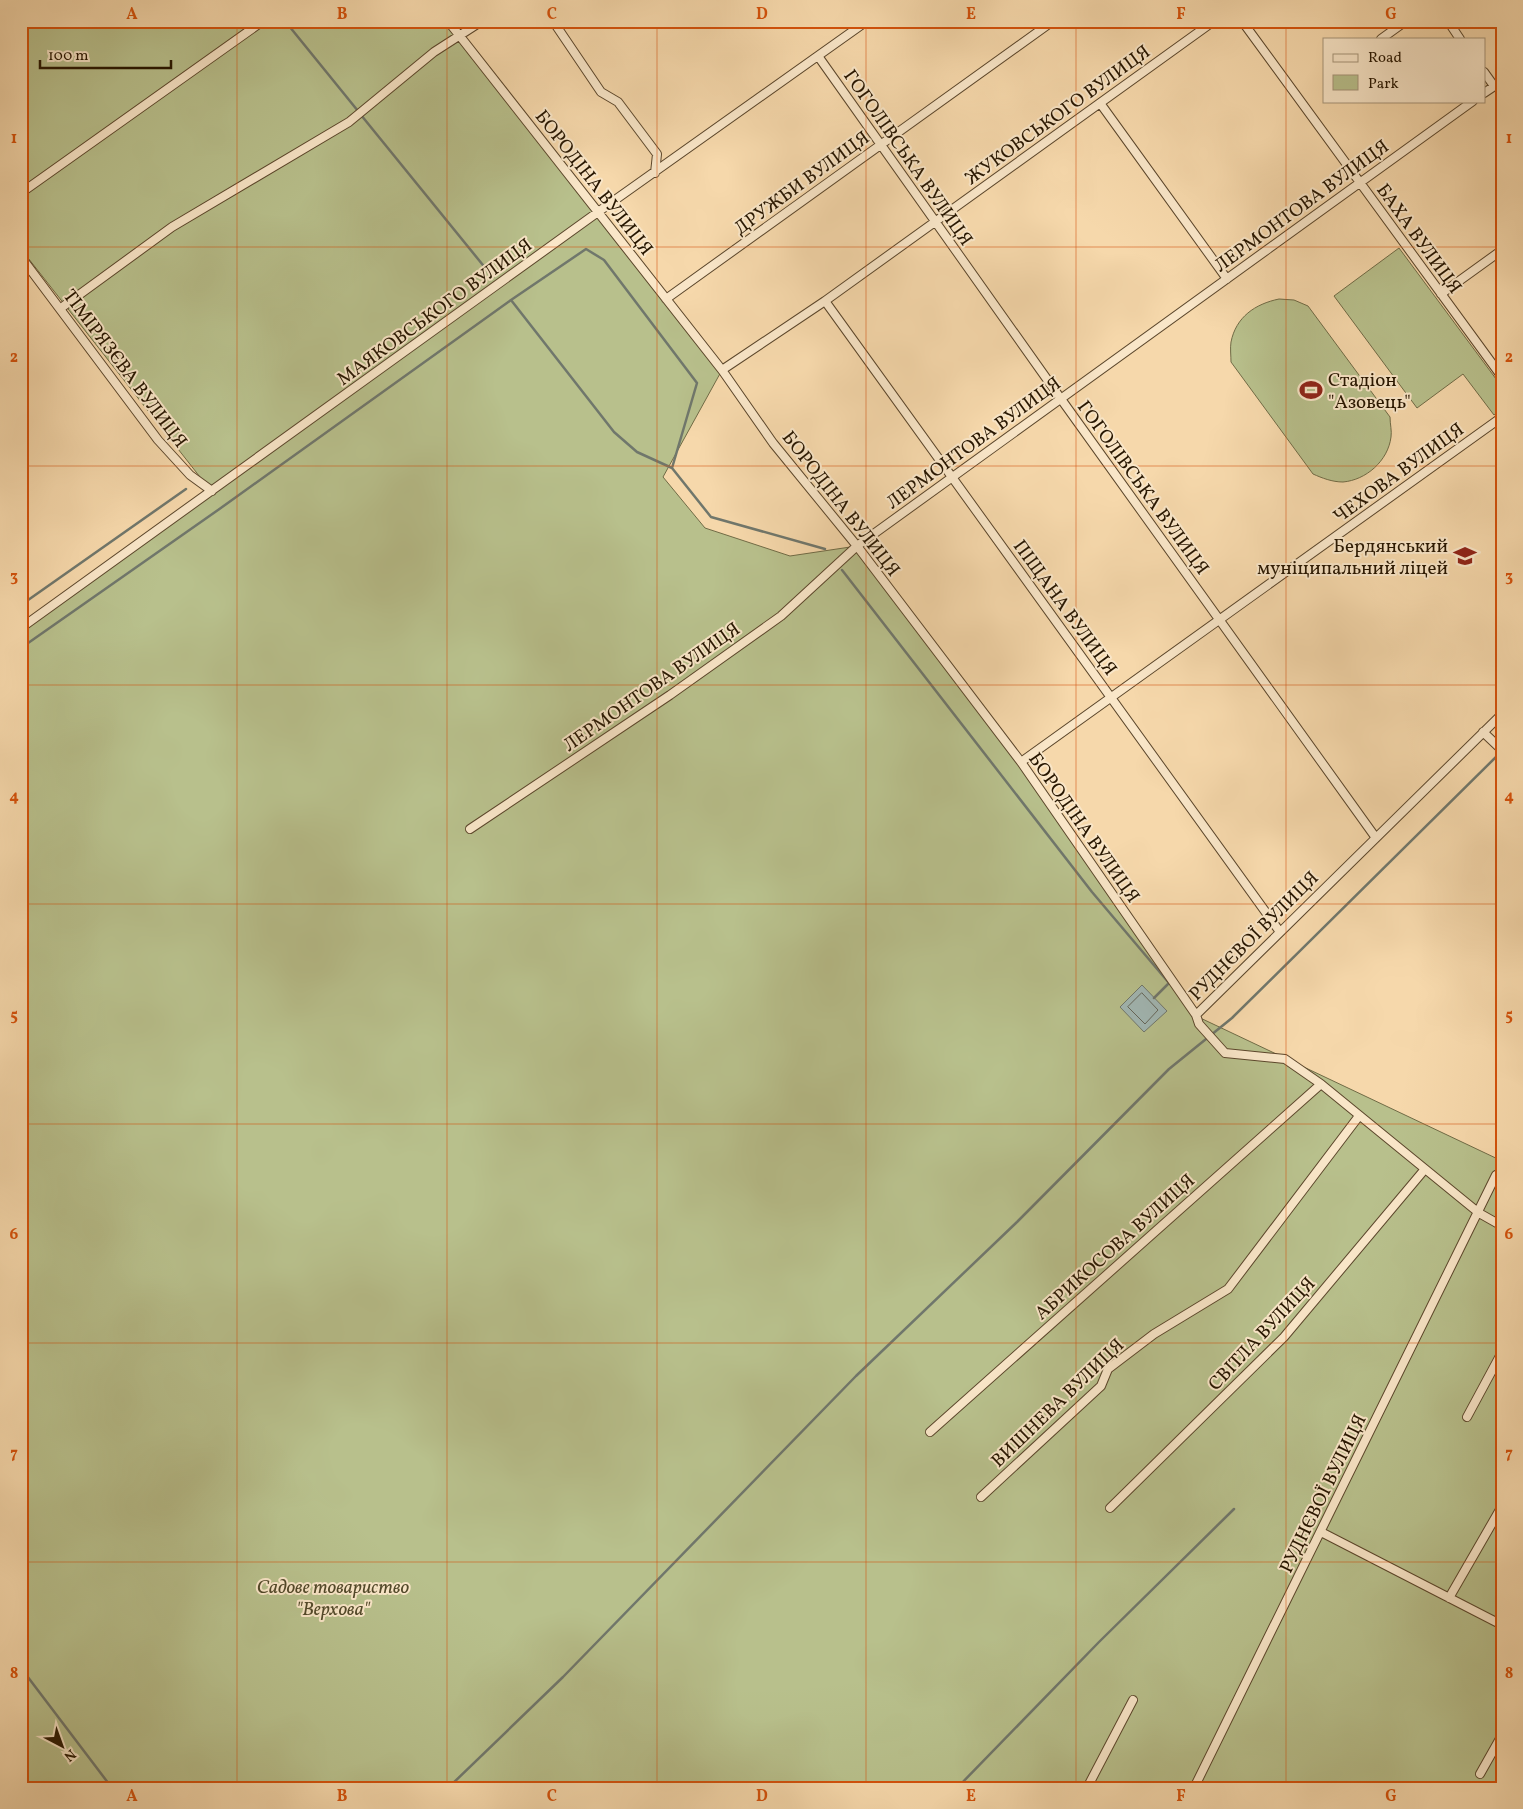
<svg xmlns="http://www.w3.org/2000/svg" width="1523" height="1809" font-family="Vollkorn,serif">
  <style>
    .green { fill: #b8c08c; stroke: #706b46 }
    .water { fill: #a1b7b4; stroke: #70776c }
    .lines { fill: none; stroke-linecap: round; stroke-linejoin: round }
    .shore { stroke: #64665a; stroke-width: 1 }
    .stream { stroke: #70776c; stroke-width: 2.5 }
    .minor-casing { stroke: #5b462b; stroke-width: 10 }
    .minor { stroke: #f9e6c8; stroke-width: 8 }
    .grid { fill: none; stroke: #d5520b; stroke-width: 1; stroke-opacity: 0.55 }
    .labels { text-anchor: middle; stroke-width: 4; stroke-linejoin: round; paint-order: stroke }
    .street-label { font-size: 19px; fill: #271600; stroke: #f9e6c8 }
    .poi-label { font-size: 19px; fill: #271600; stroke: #f9e6c8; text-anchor: start }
    .park-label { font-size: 19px; font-style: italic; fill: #52492a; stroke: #f9e6c8 }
    .neatline { fill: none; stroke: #d5520b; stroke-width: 2 }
    .grid-label { font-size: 16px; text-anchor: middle; font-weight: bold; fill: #d5520b }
  </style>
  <rect width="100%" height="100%" fill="#f6d8ab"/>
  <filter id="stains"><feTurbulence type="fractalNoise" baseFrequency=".004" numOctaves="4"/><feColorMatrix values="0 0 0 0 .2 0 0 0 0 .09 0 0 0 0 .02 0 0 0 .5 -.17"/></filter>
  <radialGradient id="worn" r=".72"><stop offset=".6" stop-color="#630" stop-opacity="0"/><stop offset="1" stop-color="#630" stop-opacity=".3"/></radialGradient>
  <path class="green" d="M21 21H447L596 213 211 491 21 249Z
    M598 214 722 370 663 477 705 528 790 556 857 546 1021 762 1194 1015 1502 1161V1788H21V630Z
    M1399 248 1502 387V409L1494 415 1463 374 1417 408 1334 296Z
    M1279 299 1294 300 1308 306 1390 417C1390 424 1392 431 1391 437 1388 461 1366 480 1343 482 1332 482 1322 478 1313 474L1231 362C1231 356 1230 348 1231 342 1236 317 1255 304 1279 299Z"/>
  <path class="water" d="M1142 985 1167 1011 1144 1032 1120 1007Z"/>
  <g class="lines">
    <path class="shore" d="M1142 993 1158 1010 1145 1024 1128 1007Z"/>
    <path class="stream" d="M285 21 358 111
      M361 115 491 275
      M511 300 614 432 637 452 672 468
      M842 570 1092 892 1169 983 1154 998
      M21 605 186 489
      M21 648 218 510 511 300 586 249 604 260 697 383 672 468 711 517 825 549
      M21 1668 112 1788
      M448 1788 563 1677 856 1376 1017 1222 1169 1069 1232 1018 1501 752
      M957 1788 1099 1642 1234 1509"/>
    <defs>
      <path id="minor" d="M448 21 722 370 773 443 857 546 1021 762 1196 1015
        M553 21 601 92 618 102 657 154 655 173
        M1242 21 1502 377
        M1448 21 1460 39
        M1381 39 1406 21
        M818 56 1061 399 1376 838
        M1484 72 1494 86
        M1484 93 1502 81
        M1100 103 1227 279
        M21 193 263 21
        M21 257 158 440 190 475 212 491
        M1441 294 1502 250
        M666 299 1053 21
        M825 301 1280 932
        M61 308 172 227 349 122 434 52 482 21
        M722 370 825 301 1214 21
        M21 628 598 212 867 21
        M1502 714 1196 1015 1199 1024 1225 1053 1285 1059 1321 1084 1479 1213 1502 1226
        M1483 732 1502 750
        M1021 762 1502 417
        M470 829 670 695 781 616 857 546 1473 101
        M1467 1417 1502 1352
        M930 1432 1321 1084
        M981 1497 1101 1386 1108 1369 1154 1334 1228 1289 1359 1116
        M1110 1508 1284 1337 1425 1169
        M1321 1532 1502 1625
        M1449 1598 1502 1506
        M1480 1774 1502 1735
        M1087 1788 1133 1700
        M1194 1788 1496 1175 1502 1172"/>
    </defs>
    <use href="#minor" class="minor-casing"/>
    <use href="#minor" class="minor"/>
  </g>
  <path class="grid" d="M237 21V1788M447 21V1788M657 21V1788M866 21V1788M1076 21V1788M1286 21V1788M21 247H1502M21 466H1502M21 685H1502M21 904H1502M21 1124H1502M21 1343H1502M21 1562H1502"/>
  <defs>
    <symbol id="stadium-bare" viewBox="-9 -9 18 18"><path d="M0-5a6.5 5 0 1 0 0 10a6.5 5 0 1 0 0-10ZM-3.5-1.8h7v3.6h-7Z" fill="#8f2418" stroke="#f9e6c8" stroke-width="2.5" paint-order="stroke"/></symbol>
    <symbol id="school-bare" viewBox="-9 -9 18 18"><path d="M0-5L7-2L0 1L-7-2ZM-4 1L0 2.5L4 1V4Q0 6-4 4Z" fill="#8f2418" stroke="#f9e6c8" stroke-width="2.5" paint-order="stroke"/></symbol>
  </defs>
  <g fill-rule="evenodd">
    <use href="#stadium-bare" x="1295" y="374" width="32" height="32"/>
    <use href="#school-bare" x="1449" y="540" width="32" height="32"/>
  </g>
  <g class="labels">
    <g class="street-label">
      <text transform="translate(1057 114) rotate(-36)" y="7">ЖУКОВСЬКОГО ВУЛИЦЯ</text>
      <text transform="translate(909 157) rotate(55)" y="7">ГОГОЛІВСЬКА ВУЛИЦЯ</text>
      <text transform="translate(595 182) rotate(52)" y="7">БОРОДІНА ВУЛИЦЯ</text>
      <text transform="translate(801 182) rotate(-36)" y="7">ДРУЖБИ ВУЛИЦЯ</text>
      <text transform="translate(1301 205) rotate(-36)" y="7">ЛЕРМОНТОВА ВУЛИЦЯ</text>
      <text transform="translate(1420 238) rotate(54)" y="7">БАХА ВУЛИЦЯ</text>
      <text transform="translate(434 311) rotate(-36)" y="7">МАЯКОВСЬКОГО ВУЛИЦЯ</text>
      <text transform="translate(126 368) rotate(53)" y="7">ТІМІРЯЗЄВА ВУЛИЦЯ</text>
      <text transform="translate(973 442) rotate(-36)" y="7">ЛЕРМОНТОВА ВУЛИЦЯ</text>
      <text transform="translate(1398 472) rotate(-36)" y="7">ЧЕХОВА ВУЛИЦЯ</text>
      <text transform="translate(1144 487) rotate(54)" y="7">ГОГОЛІВСЬКА ВУЛИЦЯ</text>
      <text transform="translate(842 503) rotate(52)" y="7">БОРОДІНА ВУЛИЦЯ</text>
      <text transform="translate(1066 607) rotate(54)" y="7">ПІЩАНА ВУЛИЦЯ</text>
      <text transform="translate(651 686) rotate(-35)" y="7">ЛЕРМОНТОВА ВУЛИЦЯ</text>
      <text transform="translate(1085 827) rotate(55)" y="7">БОРОДІНА ВУЛИЦЯ</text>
      <text transform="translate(1253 935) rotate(-45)" y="7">РУДНЄВОЇ ВУЛИЦЯ</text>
      <text transform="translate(1114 1246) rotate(-42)" y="7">АБРИКОСОВА ВУЛИЦЯ</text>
      <text transform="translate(1261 1333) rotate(-47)" y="7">СВІТЛА ВУЛИЦЯ</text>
      <text transform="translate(1057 1402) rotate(-44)" y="7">ВИШНЕВА ВУЛИЦЯ</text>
      <text transform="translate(1322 1493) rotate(-64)" y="7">РУДНЄВОЇ ВУЛИЦЯ</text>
    </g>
    <g class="poi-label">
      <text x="1328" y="386">Стадіон<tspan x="1328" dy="22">"Азовець"</tspan></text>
      <text x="1448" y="552" text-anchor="end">Бердянський<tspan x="1448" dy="22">муніципальний ліцей</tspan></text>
    </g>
    <g class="park-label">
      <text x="333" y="1593">Садове товариство<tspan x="333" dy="22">"Верхова"</tspan></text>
    </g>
  </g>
  <rect width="1523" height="1809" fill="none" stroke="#f6d8ab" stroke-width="55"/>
  <rect x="1323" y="38" width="162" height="65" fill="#f9e6c8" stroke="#a59378"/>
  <rect x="1333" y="54" width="25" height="8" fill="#f9e6c8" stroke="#a59378"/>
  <text x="1368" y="62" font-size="15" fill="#271600">Road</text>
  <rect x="1333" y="75" width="25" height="15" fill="#b8c08c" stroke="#a59378"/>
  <text x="1368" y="88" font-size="15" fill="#271600">Park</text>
  <g transform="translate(62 1746) rotate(139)" stroke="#f9e6c8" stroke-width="4" paint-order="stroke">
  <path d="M0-4L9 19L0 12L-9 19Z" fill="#271600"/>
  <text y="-8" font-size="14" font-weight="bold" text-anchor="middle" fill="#271600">N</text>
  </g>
  <path d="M40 60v8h131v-8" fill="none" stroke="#271600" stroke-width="2.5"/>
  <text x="48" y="60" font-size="15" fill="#271600" stroke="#f9e6c8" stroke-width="4" paint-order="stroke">100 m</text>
  <rect x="28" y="28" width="1468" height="1754" class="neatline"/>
  <g class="grid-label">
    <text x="132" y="19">A</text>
    <text x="342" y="19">B</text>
    <text x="552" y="19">C</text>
    <text x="762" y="19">D</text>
    <text x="971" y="19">E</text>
    <text x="1181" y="19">F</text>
    <text x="1391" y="19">G</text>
    <text x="14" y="143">1</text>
    <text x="1509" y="143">1</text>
    <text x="14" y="362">2</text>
    <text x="1509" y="362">2</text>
    <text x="14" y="581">3</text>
    <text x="1509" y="581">3</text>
    <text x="14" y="801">4</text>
    <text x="1509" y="801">4</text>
    <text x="14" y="1020">5</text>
    <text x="1509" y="1020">5</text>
    <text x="14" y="1239">6</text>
    <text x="1509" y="1239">6</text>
    <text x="14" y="1458">7</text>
    <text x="1509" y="1458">7</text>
    <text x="14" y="1678">8</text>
    <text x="1509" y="1678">8</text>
    <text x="132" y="1801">A</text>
    <text x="342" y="1801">B</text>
    <text x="552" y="1801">C</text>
    <text x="762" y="1801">D</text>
    <text x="971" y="1801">E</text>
    <text x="1181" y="1801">F</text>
    <text x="1391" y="1801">G</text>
  </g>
  <rect width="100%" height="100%" filter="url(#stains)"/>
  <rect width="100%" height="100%" fill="url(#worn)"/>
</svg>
